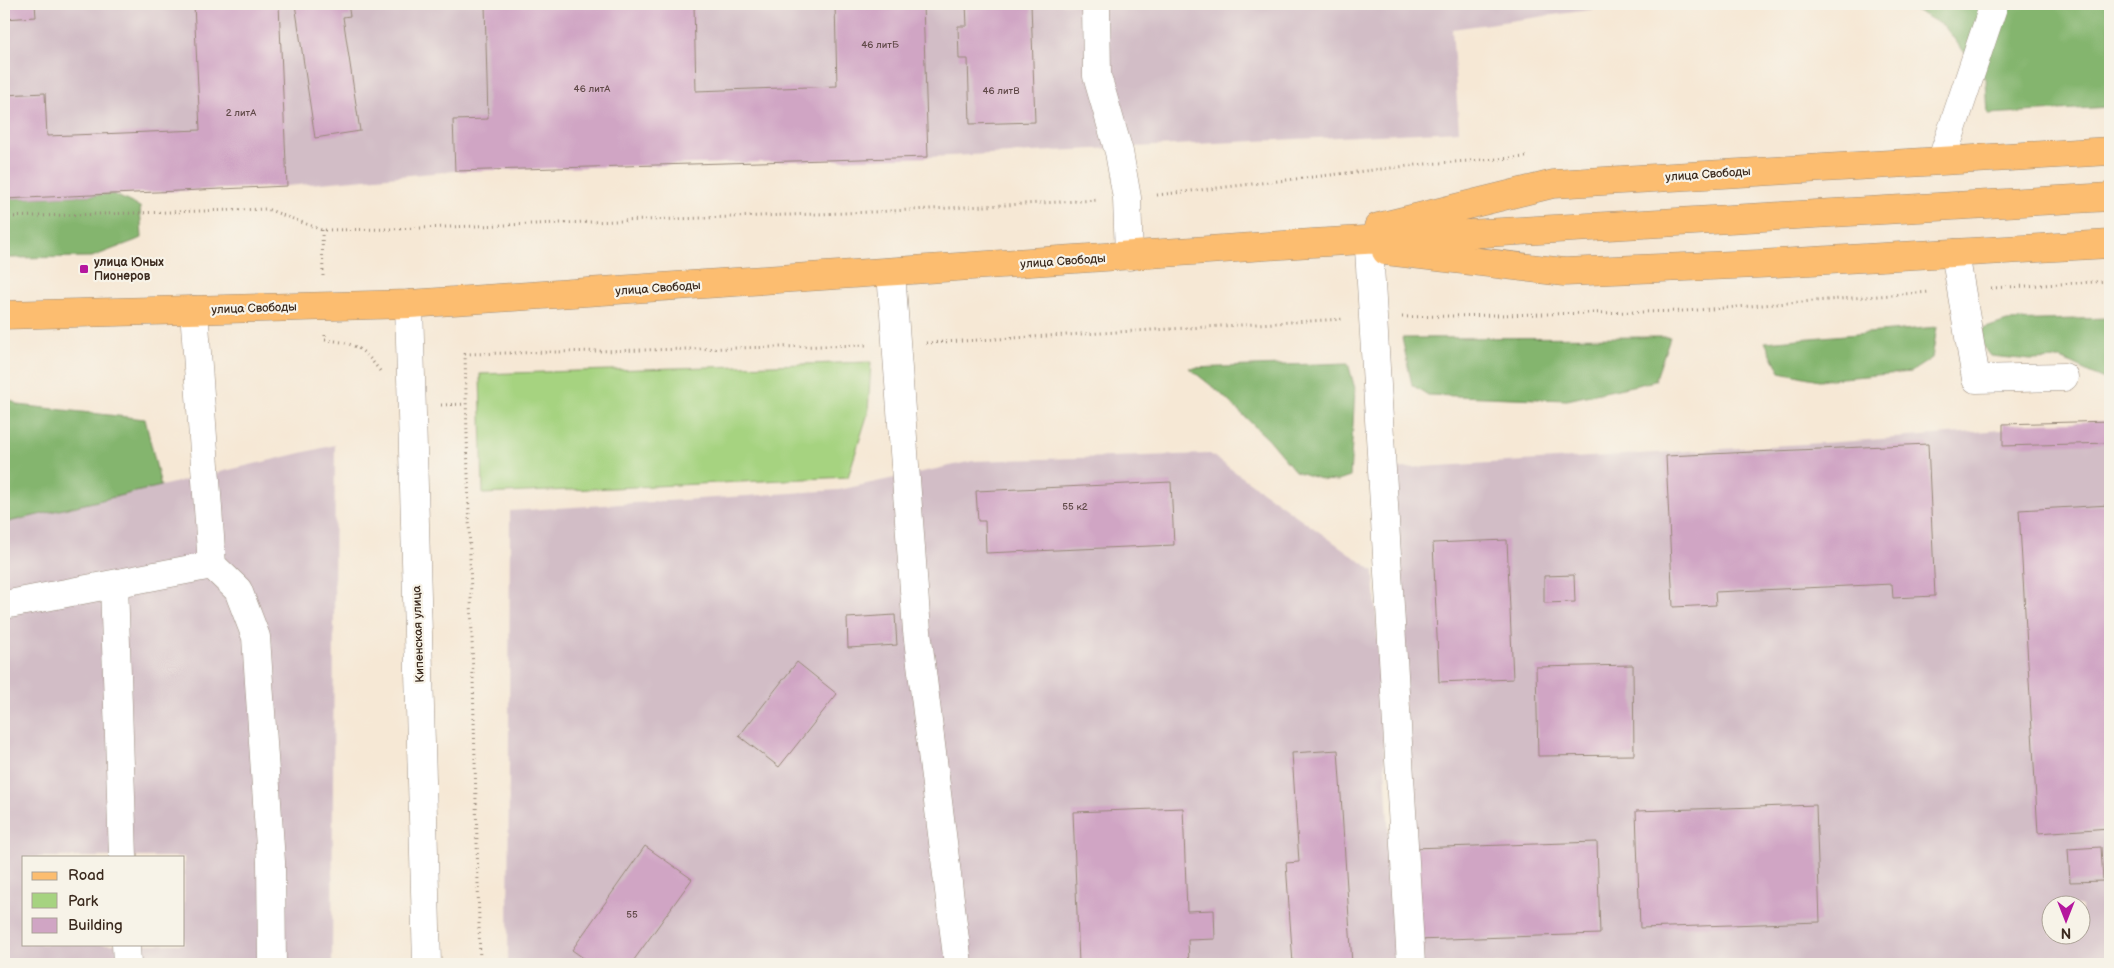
<svg xmlns="http://www.w3.org/2000/svg" width="2114" height="968" font-family="'Balsamiq Sans',sans-serif">
  <style>
    .industrial { fill: #d2bdc6; fill-rule: evenodd }
    .green { fill: #a6d380; stroke: #707e4f }
    .forest { fill: #84b56e; stroke: #607046 }
    .building { fill: #d0a5c4 }
    .lines { fill: none; stroke-linecap: round; stroke-linejoin: round }
    .minor-casing { stroke: #98897a; stroke-width: 29 }
    .major-casing { stroke: #98897a; stroke-width: 29 }
    .path { stroke: #98897a; stroke-width: 3; stroke-dasharray: 1 4; stroke-linecap: butt }
    .minor { stroke: #fff; stroke-width: 28 }
    .major { stroke: #fcbd6f; stroke-width: 28 }
    .poi-dot { fill: #b5179e; stroke: #f7f3e8; stroke-width: 2 }
    .labels { text-anchor: middle; stroke-width: 4.5; stroke-linejoin: round; paint-order: stroke }
    .number-label { font-size: 10px; fill: #604948 }
    .street-label { font-size: 12px; fill: #3b2a1e; stroke: #f7f3e8 }
    .poi-label { font-size: 12px; font-weight: bold; fill: #3b2a1e; stroke: #f7f3e8; text-anchor: start }
  </style>
  <rect width="100%" height="100%" fill="#f7f3e8"/>
  <filter id="ink" filterUnits="userSpaceOnUse"><feTurbulence type="fractalNoise" baseFrequency=".02" numOctaves="2"/><feDisplacementMap in="SourceGraphic" scale="10" xChannelSelector="R" yChannelSelector="G"/><feConvolveMatrix kernelMatrix="1 2 1 2 8 2 1 2 1" color-interpolation-filters="sRGB"/></filter>
  <filter id="wash" filterUnits="userSpaceOnUse"><feTurbulence type="fractalNoise" baseFrequency=".0096" numOctaves="4" result="noise"/><feDisplacementMap in="SourceGraphic" scale="20" xChannelSelector="R" yChannelSelector="G"/><feGaussianBlur stdDeviation="1.12" result="paint"/><feColorMatrix in="noise" values="0 0 0 0 0 0 0 0 0 0 0 0 0 0 0 0 0 1.4 0 .05"/><feComposite in="paint" operator="in"/></filter>
  <g filter="url(#wash)">
    <rect width="100%" height="100%" fill="#f6e8d5"/>
    <path class="industrial" d="M4 4H1632L1452 29 1459 131 928 157 455 171 287 186 4 199Z
      M2110 422V964H1420L1390 469 1855 441ZM2052 906H2082V936H2052Z
      M335 445 332 964H4V523ZM24 857H184V944H24Z
      M1210 454 1374 571 1396 964H508L510 511 839 490 973 461Z"/>
    <path class="green" d="M871 362 868 413 848 477 483 494 480 374Z"/>
    <path class="forest" d="M1904 4H2110V107L1988 114 1986 80 1944 26Z
      M113 194 140 207 142 238 92 257 4 258V199Z
      M2110 318V382L2061 359 2031 360 1991 356 1981 343 1983 329 2007 321Z
      M1937 327 1932 358 1911 372 1819 380 1780 372 1765 342Z
      M1670 337 1655 381 1567 400 1428 395 1412 385 1402 338Z
      M1348 363 1355 389 1350 477 1338 481 1323 480 1295 471 1268 439 1218 391 1189 368Z
      M4 395 18 405 145 419 161 486 4 523Z"/>
    <g id="blocks">
      <path class="building" d="M4 4H35L36 17 4 19Z
        M194 4H279L287 186 4 199V95L45 93 47 136 200 130Z
        M295 4H348L350 16 343 17 360 131 315 138Z
        M485 4H694L696 91 837 86 835 4H923L928 157 455 171 453 120 488 119Z
        M966 4H1031L1035 122 970 124 968 59H959L958 26H967Z
        M1426 4H1461V5L1426 7Z
        M2110 421V443L2003 446V424Z
        M1928 444 1935 596 1893 598 1892 584 1715 592 1716 605 1673 607 1666 456Z
        M1171 482 1174 545 986 553 985 521H978L976 491Z
        M2110 505V828L2038 833 2019 510Z
        M1507 540 1513 679 1439 682 1433 543Z
        M1574 575 1575 602 1544 603V576Z
        M895 615 897 645 848 648 847 618Z
        M797 662 837 694 779 767 739 736Z
        M1633 665 1634 755 1538 756 1536 667Z
        M1338 750 1352 964H1293L1286 863 1299 862 1292 753Z
        M1816 805 1820 922 1640 928 1636 811Z
        M1183 808 1187 911 1214 910 1215 939 1188 940 1189 964H1079L1073 812Z
        M1597 842 1600 934 1416 940 1413 848Z
        M645 846 692 879 631 964H592L572 950Z
        M2101 847 2103 881 2070 882 2068 849Z"/>
    </g>
  </g>
  <g filter="url(#ink)">
    <use href="#blocks" fill-opacity="0" stroke="#98897a" stroke-width="1"/>
    <g class="lines">
      <defs>
        <path id="minor" d="M1096 4 1097 76 1119 152 1127 198 1129 256
          M1942 159 1994 4
          M1369 249 1411 964
          M1955 253 1976 379 2064 377
          M891 272 917 631 958 964
          M409 304 427 964
          M194 310 212 565 238 590 256 637 271 862 272 964
          M114 584 123 857
          M4 605 212 565
          M126 944 127 964"/>
        <path id="major" d="M1378 227 1553 184 2110 151
          M1386 251 1564 272 1758 264 2110 244
          M4 315 409 304 1312 243 2110 197"/>
      </defs>
      <use href="#minor" class="minor-casing"/>
      <use href="#major" class="major-casing"/>
      <path class="path" d="M1157 195 1425 164 1526 157
        M4 217 267 209 322 230 391 229 873 212 1098 200
        M322 230 323 277
        M1991 288 2110 281
        M1402 317 1685 311 1930 292
        M325 335V340C354 342 363 348 380 371
        M926 343 1344 319
        M441 405 466 404
        M480 964 465 354 867 345"/>
      <use href="#minor" class="minor"/>
      <use href="#major" class="major"/>
    </g>
  </g>
  <rect class="poi-dot" x="79" y="264" width="10" height="10" rx="2.5"/>
  <g class="labels">
    <g class="number-label">
      <text x="880" y="48">46 литБ</text>
      <text x="592" y="92">46 литА</text>
      <text x="1001" y="94">46 литВ</text>
      <text x="241" y="116">2 литА</text>
      <text x="1075" y="510">55 к2</text>
      <text x="632" y="918">55</text>
    </g>
    <g class="street-label">
      <text transform="translate(1708 174) rotate(-4)" y="4">улица Свободы</text>
      <text transform="translate(1063 261) rotate(-4)" y="4">улица Свободы</text>
      <text transform="translate(658 288) rotate(-4)" y="4">улица Свободы</text>
      <text transform="translate(254 308) rotate(-2)" y="4">улица Свободы</text>
      <text transform="translate(418 634) rotate(-92)" y="4">Кипенская улица</text>
    </g>
    <g class="poi-label">
      <text x="94" y="266">улица Юных<tspan x="94" dy="14">Пионеров</tspan></text>
    </g>
  </g>
  <rect width="2114" height="968" fill="none" stroke="#f7f3e8" stroke-width="20"/>
  <rect x="22" y="856" width="162" height="90" fill="#f7f3e8" stroke="#aca397"/>
  <rect x="32" y="872" width="25" height="8" fill="#fcbd6f" stroke="#aca397"/>
  <text x="68" y="880" font-size="15" fill="#3b2a1e">Road</text>
  <rect x="32" y="893" width="25" height="15" fill="#a6d380" stroke="#aca397"/>
  <text x="68" y="906" font-size="15" fill="#3b2a1e">Park</text>
  <rect x="32" y="918" width="25" height="15" fill="#d0a5c4" stroke="#aca397"/>
  <text x="68" y="930" font-size="15" fill="#3b2a1e">Building</text>
  <g transform="translate(2066 920) rotate(180)"><circle r="24" fill="#f7f3e8" stroke="#aca397"/>
  <path d="M0-4L9 19L0 12L-9 19Z" fill="#b5179e"/>
  <text y="-8" font-size="14" font-weight="bold" text-anchor="middle" fill="#3b2a1e">N</text>
  </g>
</svg>
